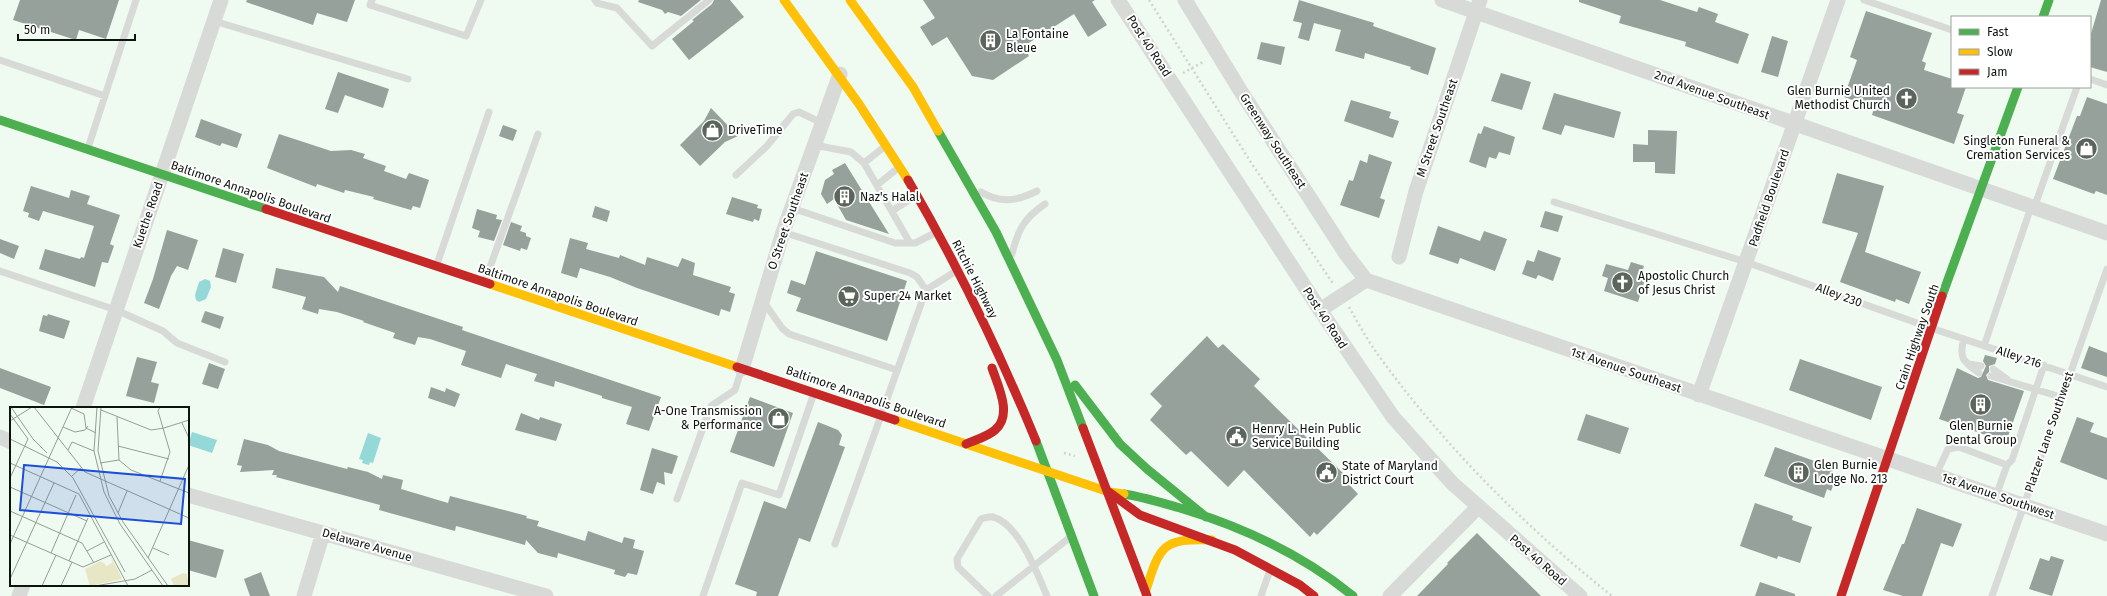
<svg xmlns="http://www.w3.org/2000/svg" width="2107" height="596" font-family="'Fira Sans',sans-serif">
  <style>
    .water { fill: #95d8d8 }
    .building { fill: #96a19b }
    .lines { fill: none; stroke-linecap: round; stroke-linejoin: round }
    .path { stroke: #d0d3d1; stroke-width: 2.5; stroke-dasharray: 2 3; stroke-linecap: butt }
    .lane { stroke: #d8dad8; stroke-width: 7 }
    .street { stroke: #d8dad8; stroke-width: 15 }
    .fast { stroke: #4caf50; stroke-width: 9 }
    .slow { stroke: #ffc107; stroke-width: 9 }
    .jam { stroke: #c62828; stroke-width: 9 }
    .labels { text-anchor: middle; stroke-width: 4; stroke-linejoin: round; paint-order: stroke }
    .poi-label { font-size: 12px; fill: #0c150d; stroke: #fff; text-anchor: start }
    .street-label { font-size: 12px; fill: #0c150d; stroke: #fff }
    .inset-road { fill: none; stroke: #949e95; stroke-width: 1 }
    .view { fill: #1d4ed8; fill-opacity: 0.15; stroke: #1d4ed8; stroke-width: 2 }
    .inset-edge { fill: none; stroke: #0c150d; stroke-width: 2 }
  </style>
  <rect width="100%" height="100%" fill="#effaf0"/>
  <path class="water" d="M205 279 210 281 211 287 206 299 199 302 196 300 195 295 199 282Z
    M192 432 217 440 212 453 188 445Z
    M368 433 381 438 373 463 370 462 369 465 362 463 363 460 359 459Z"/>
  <path class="building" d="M20 0H119L106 39 79 30 76 40 13 20Z
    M247 0H355L347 22 317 13 313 25 246 2Z
    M639 0H701L681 16 668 12 665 14 662 10 638 2Z
    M714 0H730L744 17 689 60 672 39 694 21 692 20 712 4Z
    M923 0H1095L1092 2 1107 25 1088 37 1074 14 1024 46 1029 56 993 80 972 76 947 37 932 46 920 27 935 18Z
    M1299 0 1374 23 1373 26 1436 48 1428 75 1410 69 1411 67 1365 53 1364 59 1335 51 1341 30 1314 23 1309 41 1298 38 1302 23 1293 21Z
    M1579 0H1660L1697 12 1699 7 1718 14 1715 22 1749 34 1738 64 1685 46 1686 42 1619 23 1621 16 1579 2Z
    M2101 0H2107V72L2090 67V37Z
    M1866 11 1932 33 1922 61 1926 63 1924 70 1952 79V87H1966L1957 113 1964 115 1954 144 1872 115 1874 108 1844 97 1857 60 1850 57Z
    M1772 36 1788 41 1778 77 1761 72Z
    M1261 42 1285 47 1281 65 1257 59Z
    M338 72 389 89 383 108 345 95 338 113 325 109Z
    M1501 73 1531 82 1522 110 1491 101Z
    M1554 93 1621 112 1614 138 1565 125 1561 135 1542 129Z
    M2087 97 2107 104V195L2096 191 2094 194 2053 179 2077 116H2080Z
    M1351 100 1391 112 1389 118 1399 121 1393 138 1344 121Z
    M711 108 738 136 725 142 700 166 680 145 704 121Z
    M201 119 242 134 237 148 222 143 220 146 195 137Z
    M503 125 517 130 513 141 499 136Z
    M1484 126 1515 137 1510 155 1499 152 1496 159 1489 157 1486 168 1469 162 1478 133 1481 134Z
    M1648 130 1677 131 1675 174 1655 173V162H1633V144L1648 145Z
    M279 134 331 151 351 150 365 154 363 158 386 166 384 171 406 179 409 173 429 180 420 208 413 206 411 210 373 199 374 197 345 190 344 193 317 184 316 187 267 168Z
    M1369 154 1392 162 1380 198 1385 200 1379 218 1340 205 1349 180 1353 181 1360 160 1367 163Z
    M845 163 889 234 846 220 834 199 827 204 821 194 825 180 834 174 832 170Z
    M1837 173 1884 186 1865 252 1921 272 1909 304 1896 299 1895 302 1840 282 1858 233 1822 223Z
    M31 186 69 198 71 190 90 196 87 204 120 215 110 244 114 246 108 263 102 262 95 287 39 269 45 249 80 259 81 257 84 258 94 226 43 211 39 221 28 217 29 213 23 211Z
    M732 197 758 205 757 208 762 209 759 221 754 219 753 222 726 214Z
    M595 206 610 211 607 222 592 217Z
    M477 209 497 215 496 219 502 220 494 241 478 237 480 231 472 228Z
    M1545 211 1563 216 1558 232 1540 227Z
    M511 222 522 226 520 231 526 233V236L531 238 527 250 521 248 520 251 503 245Z
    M1438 226 1480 241 1484 231 1507 239 1495 271 1460 258 1458 264 1429 254Z
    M167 230 198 240 188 270 177 266 171 276 159 309 144 303 153 279Z
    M570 238 588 243 586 249 619 258 620 255 645 265 647 257 678 267 682 258 695 263 693 275 731 287 729 292 735 294 730 312 721 309 719 316 637 288 610 277 580 268 577 278 561 273Z
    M0 239 19 246 14 259 0 253Z
    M223 248 244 254 236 283 215 277Z
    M1538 250 1561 258 1553 281 1538 275 1536 279 1522 274 1527 260 1534 262Z
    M816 251 907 281 887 341 796 311 801 298 787 293 791 280 805 285Z
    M1631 262 1644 266 1641 275 1646 276 1638 302 1604 291 1608 278 1602 276 1606 264 1628 270Z
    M276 268 324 277 338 292 340 286 463 327 462 330 661 397 649 431 626 424 632 407 602 398V396L555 381 554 387 534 381 537 374 506 364 501 378 461 365 466 351 430 339 418 337 415 345 393 338 395 333 363 322 364 321 337 312 319 309 318 314 302 309 306 297 272 288Z
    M205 311 224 317 220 329 201 322Z
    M48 314 70 321 64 339 39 331 43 315 47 316Z
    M1207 336 1218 348 1223 344 1260 379 1254 386 1347 477 1344 479 1358 494 1317 535 1314 532 1310 537 1244 470 1228 487 1191 451 1186 455 1150 420 1162 406 1150 394Z
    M2089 346 2107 353V377L2081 368Z
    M1985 355 1997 358 1995 364 1989 366V372L1986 375 1988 380 2024 391 2006 442 1939 419 1957 368 1978 378 1981 377 1986 366 1983 361Z
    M137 357 157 362 151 382 159 384 154 403 126 396Z
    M1800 359 1882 387 1871 420 1789 390Z
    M209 363 225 369 218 389 202 384Z
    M0 368 51 387 44 405 0 388Z
    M431 387 445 392 446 388 460 394 455 407 428 398Z
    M750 397 793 413 774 467 730 452Z
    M521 413 539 420 540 417 562 424 556 441 515 430Z
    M1586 414 1629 428 1620 454 1577 440Z
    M2077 417 2094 423 2090 432 2107 438V480L2060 462Z
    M818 422 838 430 842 435 839 445 845 447 810 542 799 538 778 596H756L757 592 735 584 764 501 786 509Z
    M244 439 268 445 279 451 347 469 348 467 368 472 382 479 383 475 403 480 401 489 428 497 448 503 450 496 527 516 526 518 539 521 537 526 585 541 588 531 622 543 624 537 635 540 633 548 644 551 637 575 628 573 625 577 614 574 615 570 558 553 557 558 538 553 526 540 525 545 456 526 455 531 379 510 380 505 276 477 277 475H272L274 470 240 472 242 466 237 465Z
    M1775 447 1834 468 1831 477 1836 478 1831 491 1827 489 1824 498 1764 476Z
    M652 448 678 456 672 474 664 472 665 485 657 482 653 494 640 490Z
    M1755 503 1793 516 1792 520 1812 527 1800 563 1778 556 1777 559 1740 546Z
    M1917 508 1962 524 1953 547 1941 543 1922 596H1903L1883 590 1902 544H1904Z
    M1477 533 1492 548 1541 596H1417L1448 564 1447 563Z
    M188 540 224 550 216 578 188 570Z
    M2051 556 2064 560 2052 596 2029 589 2040 558 2049 561Z
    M261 572 270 596H250L244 579Z
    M1760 582 1795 594V596H1755Z"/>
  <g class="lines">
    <path class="path" d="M1149 0 1250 161 1334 285
      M1183 73 1205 61
      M1349 307C1357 321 1365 336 1374 349 1440 442 1523 525 1612 596
      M1064 453 1075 456"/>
    <path class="lane" d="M372 0 370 5 466 36 481 0
      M595 0 597 3 617 8 652 46 709 0
      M1864 0 1952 30
      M214 21 408 79
      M0 60 105 96
      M2090 79 2107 85
      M814 145 851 152 864 163
      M884 147 864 163 910 243
      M88 148 136 0
      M736 175 767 146 793 114 799 112 822 123
      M877 185 898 168
      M981 192C1001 204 1017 201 1037 191
      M1554 202 1746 262 1931 328 2107 387
      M792 208 895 243H915L935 233
      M2034 208 2077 87
      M892 211 915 196
      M783 232 910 273 917 277 926 290
      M1012 254C1018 230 1024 218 1045 204
      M437 264 489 112
      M0 271 116 310 163 331 177 343 225 362
      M485 281 538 134
      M763 301 782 328 789 334 897 370
      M1964 339C1958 358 1964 362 1979 373
      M1984 346 2031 207
      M1969 364 1981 366
      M1993 369 2007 379
      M1991 376 2061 397
      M1936 475 1948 449 1959 447 2007 465
      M1996 496 2007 465 2012 460 2044 365
      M677 499 711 406 735 390 741 371
      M835 544 926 290 956 271
      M703 596 742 483 779 495 813 396
      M988 596 958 567 957 559 981 519C984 518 989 516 993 517 1019 524 1037 573 1047 596
      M996 596 1069 538
      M1261 596 1270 570
      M1992 596 2107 269"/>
    <path class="street" d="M1118 0 1320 310 1393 417 1452 483 1580 596
      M1185 0 1240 90 1346 254 1366 280
      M1442 0 2107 233
      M1399 257 1416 191 1480 0
      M1366 280 2107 534
      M1320 310 1366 280
      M742 369 783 232 840 74
      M1699 395 1838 0
      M83 408 221 0
      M0 437 11 442
      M188 495 546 596
      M19 596 23 585
      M304 596 323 533
      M1390 596 1478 507"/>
    <path class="fast" d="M2043 17 2049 0
      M0 120 266 209
      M938 131 996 232 1057 360 1083 428
      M1942 296 2018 87
      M1075 385 1120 444 1147 469 1206 517
      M1036 441 1094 596
      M1124 494C1144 497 1162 503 1180 508 1243 527 1302 554 1353 596"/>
    <path class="slow" d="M784 0 859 104 908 180
      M850 0 913 87 938 131
      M490 284 737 367
      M895 420 1109 492 1124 494
      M1146 590C1160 545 1163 538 1212 540"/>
    <path class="jam" d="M908 180C957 264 999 351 1036 441
      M266 209 490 284
      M737 367 895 420
      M1083 428 1147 596
      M966 444C975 440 987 437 995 430 1013 415 998 386 992 368
      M1109 492 1140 515 1235 550 1300 585 1314 596
      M1841 596 1942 296"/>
  </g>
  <defs>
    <symbol id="building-disc" viewBox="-11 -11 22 22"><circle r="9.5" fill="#5b655c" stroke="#fff"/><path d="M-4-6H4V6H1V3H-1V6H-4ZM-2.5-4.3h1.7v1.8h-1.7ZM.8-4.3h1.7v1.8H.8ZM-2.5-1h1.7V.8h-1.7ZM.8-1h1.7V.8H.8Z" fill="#fff"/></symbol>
    <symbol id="church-disc" viewBox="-11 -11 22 22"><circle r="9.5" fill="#5b655c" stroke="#fff"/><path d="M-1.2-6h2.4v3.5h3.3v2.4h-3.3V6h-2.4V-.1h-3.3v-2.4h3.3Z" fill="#fff"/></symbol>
    <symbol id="shop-disc" viewBox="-11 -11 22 22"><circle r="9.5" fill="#5b655c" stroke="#fff"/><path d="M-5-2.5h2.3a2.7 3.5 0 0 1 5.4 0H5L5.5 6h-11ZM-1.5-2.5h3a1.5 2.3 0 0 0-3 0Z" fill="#fff"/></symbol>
    <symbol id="supermarket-disc" viewBox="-11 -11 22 22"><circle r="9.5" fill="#5b655c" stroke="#fff"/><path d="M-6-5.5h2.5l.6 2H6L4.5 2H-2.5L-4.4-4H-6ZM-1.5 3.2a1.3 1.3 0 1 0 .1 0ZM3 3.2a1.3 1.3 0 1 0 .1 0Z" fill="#fff"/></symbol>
    <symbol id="civic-disc" viewBox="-11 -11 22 22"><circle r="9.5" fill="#5b655c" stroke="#fff"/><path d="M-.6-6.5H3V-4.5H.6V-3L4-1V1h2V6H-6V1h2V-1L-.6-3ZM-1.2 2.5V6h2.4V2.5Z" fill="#fff"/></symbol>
  </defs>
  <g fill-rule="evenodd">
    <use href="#building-disc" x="978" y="28" width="25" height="25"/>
    <use href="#church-disc" x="1894" y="86" width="25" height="25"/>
    <use href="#shop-disc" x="700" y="118" width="25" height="25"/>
    <use href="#shop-disc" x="2074" y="136" width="25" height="25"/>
    <use href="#building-disc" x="832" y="184" width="25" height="25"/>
    <use href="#church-disc" x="1610" y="270" width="25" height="25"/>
    <use href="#supermarket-disc" x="836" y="284" width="25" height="25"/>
    <use href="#building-disc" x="1968" y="392" width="25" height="25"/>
    <use href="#shop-disc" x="766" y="406" width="25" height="25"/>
    <use href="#civic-disc" x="1224" y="424" width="25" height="25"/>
    <use href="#building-disc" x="1786" y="460" width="25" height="25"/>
    <use href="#civic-disc" x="1314" y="460" width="25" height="25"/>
  </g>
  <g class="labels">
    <g class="poi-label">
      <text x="1006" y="38">La Fontaine<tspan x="1006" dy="14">Bleue</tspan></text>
      <text x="1890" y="95" text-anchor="end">Glen Burnie United<tspan x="1890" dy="14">Methodist Church</tspan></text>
      <text x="728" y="134">DriveTime</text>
      <text x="2070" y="145" text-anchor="end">Singleton Funeral &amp;<tspan x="2070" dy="14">Cremation Services</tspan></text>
      <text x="860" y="201">Naz's Halal</text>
      <text x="1638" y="280">Apostolic Church<tspan x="1638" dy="14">of Jesus Christ</tspan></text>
      <text x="864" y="300">Super 24 Market</text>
      <text x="762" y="415" text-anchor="end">A-One Transmission<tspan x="762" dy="14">&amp; Performance</tspan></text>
      <text x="1981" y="430" text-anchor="middle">Glen Burnie<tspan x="1981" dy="14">Dental Group</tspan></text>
      <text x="1252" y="433">Henry L. Hein Public<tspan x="1252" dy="14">Service Building</tspan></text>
      <text x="1814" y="469">Glen Burnie<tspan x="1814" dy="14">Lodge No. 213</tspan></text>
      <text x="1342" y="470">State of Maryland<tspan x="1342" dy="14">District Court</tspan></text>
    </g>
    <g class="street-label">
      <text transform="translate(1149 46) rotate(57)" y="4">Post 40 Road</text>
      <text transform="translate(1712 95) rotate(20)" y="4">2nd Avenue Southeast</text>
      <text transform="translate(1437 128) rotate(-71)" y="4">M Street Southeast</text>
      <text transform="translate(1273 141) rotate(57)" y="4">Greenway Southeast</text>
      <text transform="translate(251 192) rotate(19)" y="4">Baltimore Annapolis Boulevard</text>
      <text transform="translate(1769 198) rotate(-71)" y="4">Padfield Boulevard</text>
      <text transform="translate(148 215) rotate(-71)" y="4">Kuethe Road</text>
      <text transform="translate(788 221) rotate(-71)" y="4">O Street Southeast</text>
      <text transform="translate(975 279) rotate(63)" y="4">Ritchie Highway</text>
      <text transform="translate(558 295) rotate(19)" y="4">Baltimore Annapolis Boulevard</text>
      <text transform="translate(1839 295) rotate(20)" y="4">Alley 230</text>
      <text transform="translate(1325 318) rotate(57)" y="4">Post 40 Road</text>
      <text transform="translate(1917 337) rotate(-71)" y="4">Crain Highway South</text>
      <text transform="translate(2019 357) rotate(18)" y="4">Alley 216</text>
      <text transform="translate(1626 370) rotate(19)" y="4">1st Avenue Southeast</text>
      <text transform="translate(866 397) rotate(19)" y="4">Baltimore Annapolis Boulevard</text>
      <text transform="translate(2049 432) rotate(-71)" y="4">Platzer Lane Southwest</text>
      <text transform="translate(1998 496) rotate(19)" y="4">1st Avenue Southwest</text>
      <text transform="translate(367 545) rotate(16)" y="4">Delaware Avenue</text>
      <text transform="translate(1538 560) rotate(41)" y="4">Post 40 Road</text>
    </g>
  </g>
  <g transform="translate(10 407)">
    <rect width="179" height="179" fill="#effaf0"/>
    <path d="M101 149 112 172 80 179 75 162 91 154 97 159 102 156ZM173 166 177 167 179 179H164L161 172Z" fill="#e7e7c5"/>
    <path class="inset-road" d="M1 0 23 32 37 46M24 0 75 65 179 111M87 0 84 44 94 85 110 117 153 179M91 0 88 44 99 89 113 115 158 179M150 0 148 4 160 45 150 74M61 1 74 7 76 21 86 26M91 3 141 23 154 21 179 13M0 7 18 32 0 71M107 10 109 53M0 14 22 0M172 16 179 31M53 20 65 25 75 23 78 19M0 32 47 55 63 71 115 165M108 39 159 52M58 43 62 35 84 44M109 53 121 63 179 86M0 56 69 87M90 56 109 53M62 69 72 60M0 80 77 114M69 87 118 179M0 104 72 136 84 156M108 106 117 84M0 128 73 160 101 148M0 137 62 0M143 141 159 148M77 144 94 135M41 146 66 88M138 151 179 58M59 154 78 111M0 172 44 76M32 179 46 148M51 179 62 155M85 179 125 172 142 163"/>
    <path class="view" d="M14 58 175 72 171 117 10 103Z"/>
    <rect width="179" height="179" class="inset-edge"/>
  </g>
  <rect x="1951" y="16" width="140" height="72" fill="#ffffff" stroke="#9ea19e"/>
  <rect x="1959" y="29" width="20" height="6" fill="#4caf50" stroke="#9ea19e"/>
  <text x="1987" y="36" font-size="12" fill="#0c150d">Fast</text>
  <rect x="1959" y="49" width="20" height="6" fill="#ffc107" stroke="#9ea19e"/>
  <text x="1987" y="56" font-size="12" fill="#0c150d">Slow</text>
  <rect x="1959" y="69" width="20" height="6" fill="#c62828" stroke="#9ea19e"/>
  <text x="1987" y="76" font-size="12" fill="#0c150d">Jam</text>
  <path d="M18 34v6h117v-6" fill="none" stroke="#0c150d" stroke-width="2"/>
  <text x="24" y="34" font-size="12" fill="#0c150d" stroke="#ffffff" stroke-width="3" paint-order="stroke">50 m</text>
</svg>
